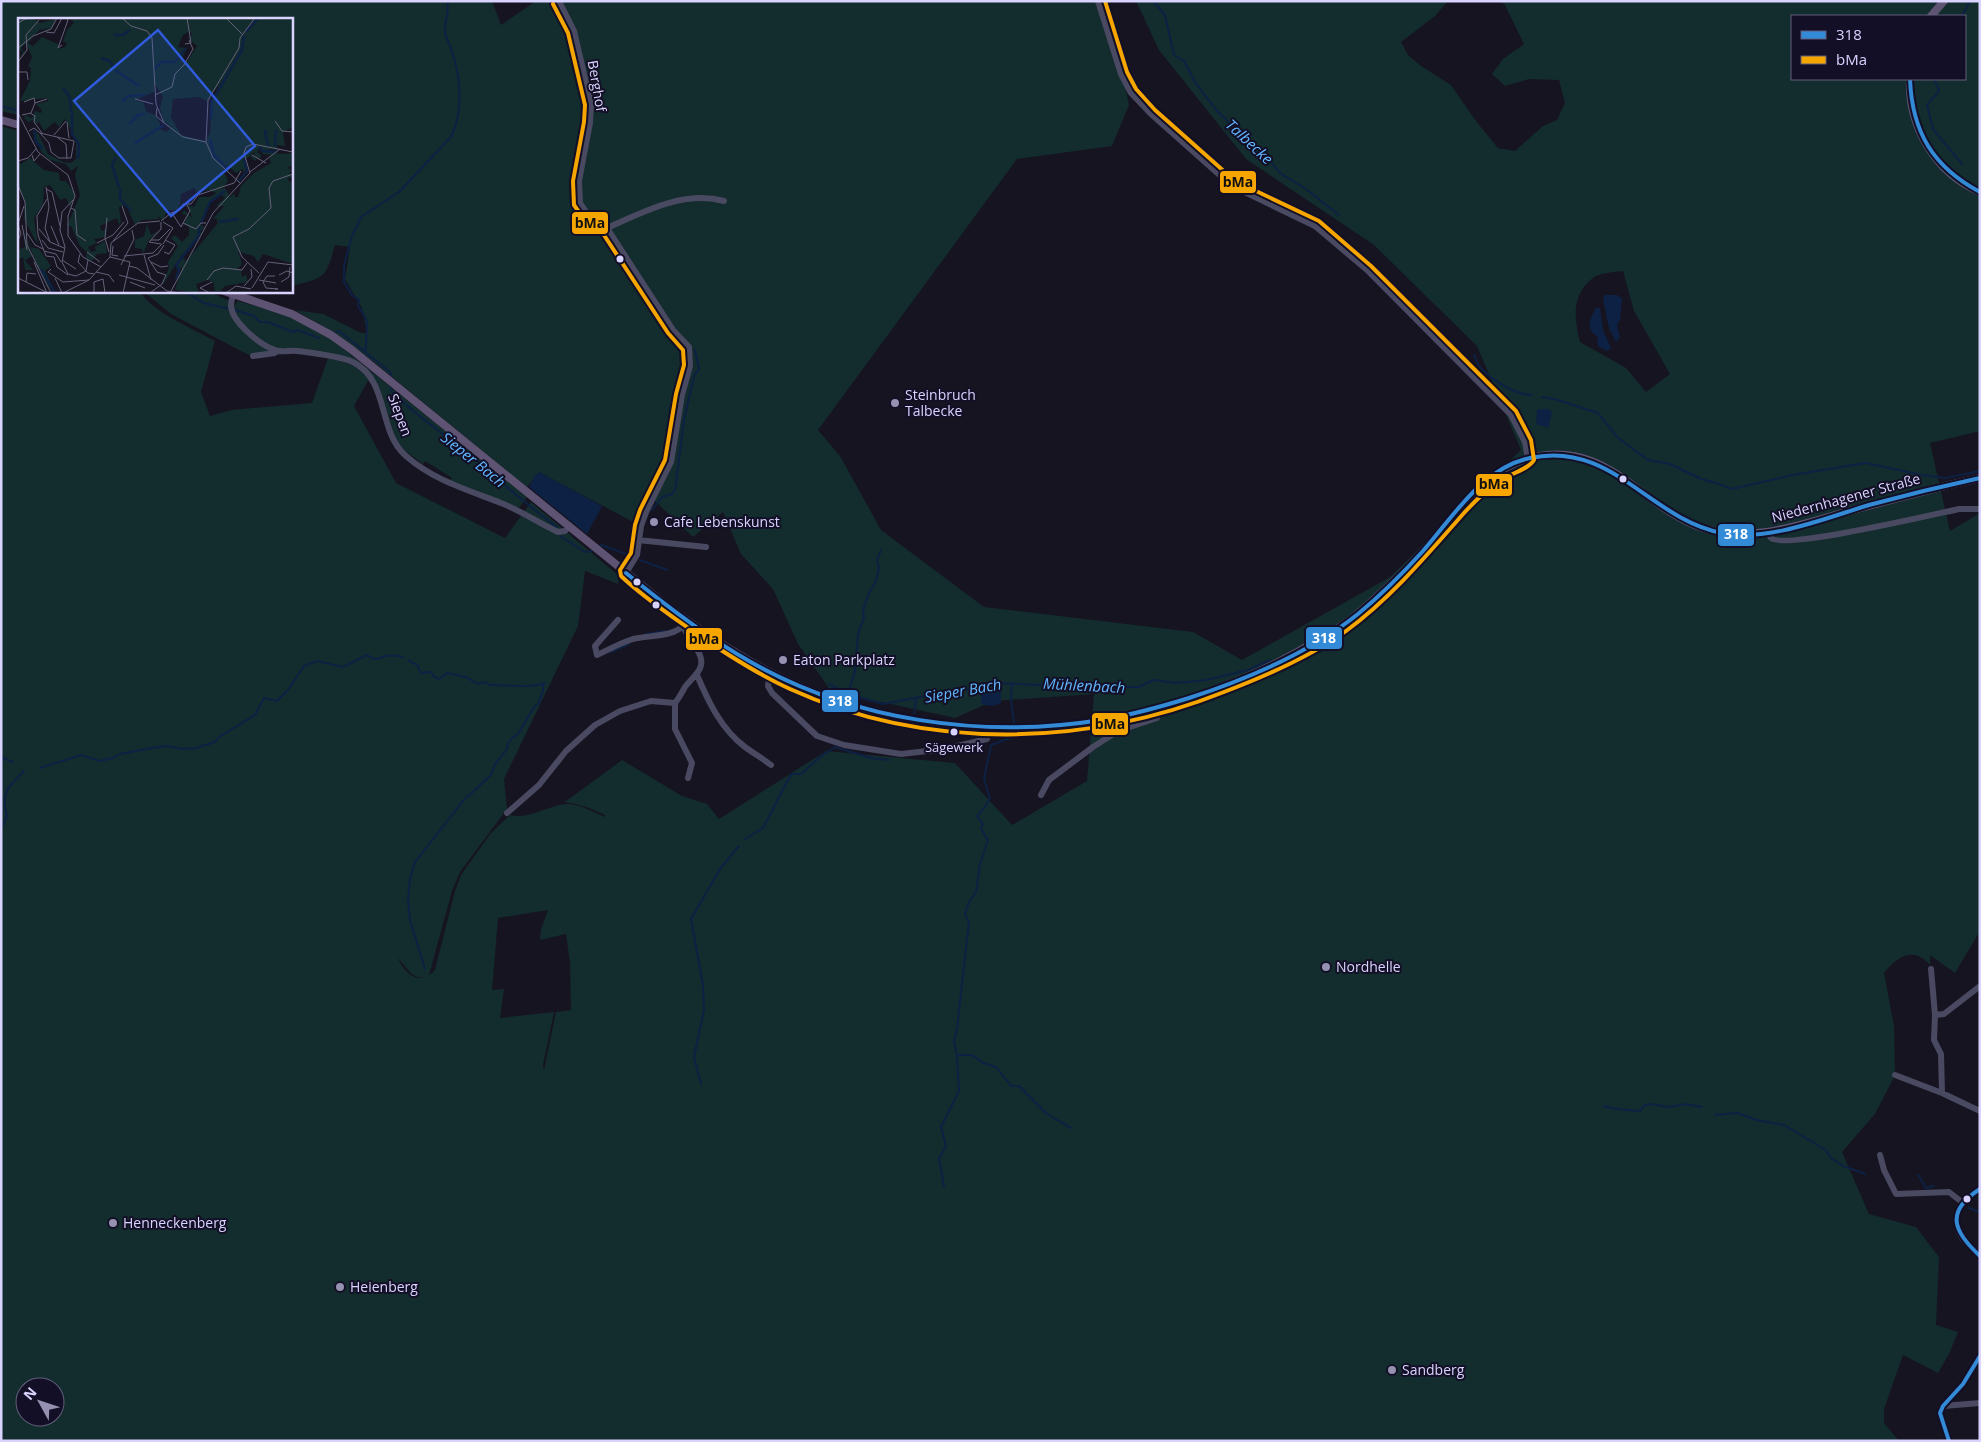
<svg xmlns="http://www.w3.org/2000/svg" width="1981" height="1442" font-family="'Open Sans',sans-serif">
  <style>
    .green { fill: #132c2d; fill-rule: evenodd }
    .water { fill: #0d2144 }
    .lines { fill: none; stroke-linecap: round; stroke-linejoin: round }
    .stream { stroke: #0d2144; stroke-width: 2 }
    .minor { stroke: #4a4962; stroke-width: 6 }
    .major { stroke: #5e5373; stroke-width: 8 }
    .bus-1-casing { stroke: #130f26; stroke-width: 8 }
    .bus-2-casing { stroke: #130f26; stroke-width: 8 }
    .bus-1 { stroke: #338bd7; stroke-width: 4 }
    .bus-2 { stroke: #f7a600; stroke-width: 4 }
    .bus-dot { fill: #d9d4ff; stroke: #130f26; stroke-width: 2 }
    .poi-dot { fill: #9591b1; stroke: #130f26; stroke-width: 2 }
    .labels { text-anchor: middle; stroke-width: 4; stroke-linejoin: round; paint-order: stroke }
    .bus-label { font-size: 13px; fill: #d9d4ff; stroke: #130f26 }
    .street-label { font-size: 14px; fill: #d9d4ff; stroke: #130f26 }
    .poi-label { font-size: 14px; fill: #d9d4ff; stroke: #130f26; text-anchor: start }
    .water-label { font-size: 15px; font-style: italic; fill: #62b6ff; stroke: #130f26 }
    .inset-river { fill: none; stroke: #0d2144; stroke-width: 2.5 }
    .inset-road { fill: none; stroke: #64617a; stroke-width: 1 }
    .view { fill: #305bdc; fill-opacity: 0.15; stroke: #305bdc; stroke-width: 2.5 }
    .inset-edge { fill: none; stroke: #d9d4ff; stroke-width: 2.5 }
    .line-badge { stroke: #130f26; stroke-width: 2 }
    .badge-label { font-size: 14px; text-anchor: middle; font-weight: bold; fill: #fff }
    .pale-badge-label { font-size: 14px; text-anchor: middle; font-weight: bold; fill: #111 }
  </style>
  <rect width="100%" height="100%" fill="#161421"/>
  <path class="green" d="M1 1H492L501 25 536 1H1107L1129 105 1112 146 1017 159 818 430 840 456 881 530 984 607 1193 632 1242 660 1390 577 1521 450 1477 346 1374 245 1246 159 1159 50 1136 1H1448L1435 16 1401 42 1408 55 1421 66 1451 85 1476 121 1498 148 1515 151 1543 126 1557 120 1565 103 1559 80 1529 79 1505 86 1492 74 1503 59 1524 44 1505 5 1500 1H1980V431L1930 443 1950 531 1980 513V931L1955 973 1930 955V965C1914 946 1897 956 1884 973L1894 1026 1895 1075 1875 1114 1842 1152 1869 1214 1916 1227 1939 1257 1936 1325 1958 1332 1949 1354 1938 1373 1903 1355 1884 1409V1423L1899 1441H1V126L19 131V291H139C157 315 190 327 215 341L201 392 210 416 231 410 312 403 328 358 354 365 369 379 354 406 396 483 505 538 531 502 619 576 618 584 585 571 578 626 504 779 507 809 460 872 452 891 429 975C413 983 407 967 398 958 405 975 420 986 435 970L455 891 461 875 491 833 510 815C529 820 548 805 567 804 580 804 593 812 605 817V815C593 809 579 804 565 802L622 760 682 796 707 804 719 819 826 751 955 763 1012 825 1087 781 1094 694 993 701 955 718 831 691 798 644 773 589 741 554 723 512 693 537 655 501 647 518 633 522 539 472 527 487 375 363 335 333 295 310 323 314 361 333H367L362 308 345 279 350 247 335 245C326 279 324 278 291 286V19H19V115L1 111ZM1792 16H1965V79H1792ZM1623 271 1634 311 1670 374 1646 392 1626 368 1580 342C1574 318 1571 295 1593 278 1599 273 1615 272 1623 271ZM548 910 541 929 540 940 566 934 570 963 571 1010 556 1012 544 1070 543 1065 554 1012 500 1018 504 989 492 990 498 918ZM25 1387H55V1417H25Z
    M143 291H208L229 301V311L269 348V351L249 355 239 350 171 314Z
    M238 301 290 316 330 338 527 497 519 508 450 482 452 478 425 461 423 464 400 447 388 420 379 388 360 364 297 348 277 350C261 339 237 327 233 307Z"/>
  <path class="water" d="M1605 295H1617L1622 298 1620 320 1617 325 1620 337 1616 342 1609 328 1603 299Z
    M1596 308H1600L1603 330 1611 348 1607 351 1598 346 1597 336C1585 329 1590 318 1596 308Z
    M1539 409H1549L1552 413 1548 428 1536 424 1537 411Z
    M539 472 602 506 587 534 529 487 534 477Z
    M998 689 1001 690V703C996 706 987 707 981 703V695Z"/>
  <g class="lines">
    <path class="stream" d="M1153 1 1165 15 1174 55 1184 61 1195 82 1217 111 1226 119 1241 137 1264 153 1280 173 1306 189 1339 215
      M1962 16 1970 1
      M1934 79 1939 90C1936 97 1931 99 1927 105L1933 129 1962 164
      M1 106 19 111
      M184 291 204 303 229 309
      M235 310 254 316 260 322H268L293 332 297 330 319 338
      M336 332 339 331 390 372 391 375
      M365 351C366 348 367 328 367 323 366 317 361 310 358 306L359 300 352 295 344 282V265L352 236 361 217 399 192 450 138C463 117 461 82 454 58 452 50 447 41 445 32 444 22 450 12 447 1
      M1474 355C1476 359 1478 366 1482 369 1495 382 1514 394 1532 395
      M391 389 392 392C419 418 450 438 478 462 504 485 530 507 557 527
      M1542 397 1558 400 1598 413 1617 437 1648 460 1670 464 1701 479 1716 483 1732 489 1798 474 1866 463 1922 475 1945 478 1980 471
      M652 510 662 497 672 494 675 490 684 420 694 376 699 369 695 350
      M560 536 585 552 592 551
      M601 545 632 556
      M640 560 667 570
      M646 634 665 631
      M611 652 629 644
      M408 660 417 665 421 673 431 672 433 676 439 679 447 673 466 677 478 684 486 682 490 685C506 684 531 689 545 683
      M1012 683 1011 700 1014 723
      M829 684 848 694 883 704 925 696H945L959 690 983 689 995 683 1062 686 1078 685 1103 689 1122 687H1139L1153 680 1176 683 1206 680 1248 670 1270 660
      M848 694 855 671 858 634 864 618 863 610 868 595 876 581 879 568 877 560 881 550
      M914 714 916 698
      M1 753 3 758 13 762
      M40 768 81 755 100 761 113 758 120 754 152 748 167 746 183 749 196 748 215 742 219 737 255 715 264 698 277 701 288 690 304 666 317 661 343 667 367 655C378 662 376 658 386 656 391 655 398 656 403 657
      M1 828 7 816C0 792 9 786 24 771
      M745 839 763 828 791 774H801L820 757 835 747 871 758 889 760
      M425 969 410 920 408 900 410 879 415 862 463 801 491 775 495 764 507 749 508 743 512 738 518 734 534 707 539 703 543 690V685
      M957 1055H972L983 1063 996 1067 1011 1086H1019L1047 1114 1071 1128
      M701 1084 694 1057 704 1010 703 985 691 919 720 869 739 846
      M1604 1106C1616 1110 1627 1110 1640 1111L1645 1105 1650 1104 1669 1107 1686 1104 1702 1107
      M1715 1115 1738 1113 1756 1120 1784 1125 1826 1150 1831 1158 1843 1166 1865 1174
      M1918 1175 1926 1188 1934 1186
      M944 1186 939 1159 946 1146 941 1127 959 1091 957 1055 954 1042 957 1028 969 922 965 914 969 902 976 892 980 864 988 840 981 829 983 824 980 821 977 816 985 807 990 798 984 779 991 745 1016 736V734
      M1969 1208 1980 1212"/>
    <path class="minor" d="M559 1 574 31 591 104 590 123 579 181 580 203 588 215 607 228 673 330 689 347 690 366 682 395 671 462 646 512 641 526 637 555 626 573
      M1098 1 1121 74 1131 93 1151 114 1232 186 1315 226 1367 270 1511 415 1525 442 1528 459
      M607 228C643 212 684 190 724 201
      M233 295C232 298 231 302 231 306 232 322 260 345 275 350 281 353 290 350 297 351 313 353 339 356 353 362 390 381 377 431 406 456 433 480 468 490 501 503 521 511 539 523 558 532L565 531 570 526
      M253 356 275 353 276 351
      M1769 531C1769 533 1770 537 1771 538 1783 550 1935 514 1959 509H1980
      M638 540 706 547
      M618 620 595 646 597 655C608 650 620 643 633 639 649 635 673 638 685 624
      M770 672 768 686 772 693 817 736 844 745 901 754 945 749 987 739 989 728
      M697 675C708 701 721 729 745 747 753 753 762 758 771 765
      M675 703V729L692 763 688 778
      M1041 795 1049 780 1093 747 1118 731 1157 718 1161 708
      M507 813 539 785 566 751 595 725 620 711 651 701 675 703C679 698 682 692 685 687 693 676 707 669 699 653 694 644 687 636 683 626
      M1931 969 1935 1015 1934 1040 1941 1054 1942 1093
      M1935 1015 1944 1014 1980 986
      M1895 1075 1942 1093 1980 1111
      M1880 1155 1884 1170 1896 1194 1949 1192 1963 1203
      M1980 1189C1964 1198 1952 1213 1959 1232 1962 1241 1973 1249 1980 1256
      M1943 1406 1980 1403
      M1949 1441 1940 1413 1943 1406 1963 1384 1980 1356"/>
    <path class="major" d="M1931 16 1944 1
      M1910 79C1908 126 1935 173 1980 192
      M1 120 19 125
      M224 291 292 314 331 335 352 350 671 609C710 637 751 665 796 685 902 731 1026 741 1138 714 1162 708 1185 700 1208 692 1247 678 1284 661 1320 639 1330 633 1341 627 1350 620 1377 598 1401 575 1424 550 1455 517 1481 472 1526 459 1607 436 1638 506 1703 528 1753 544 1805 523 1853 510 1895 499 1937 487 1980 478"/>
    <defs>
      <path id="bus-1" d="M1910 79C1912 132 1933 167 1980 192
        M626 573C665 605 705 636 749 661 854 721 983 739 1101 720 1131 715 1160 707 1189 698 1248 679 1309 653 1358 614 1381 595 1403 573 1423 551 1453 517 1482 468 1530 458 1612 440 1649 519 1722 533 1768 542 1826 518 1869 505 1906 495 1943 486 1980 478
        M1980 1189C1944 1212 1954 1232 1980 1256
        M1949 1441 1940 1413 1943 1406 1963 1384 1980 1356"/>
      <path id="bus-2" d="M553 4 568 33 585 105 584 122 573 181 574 205 584 219 602 232 668 333 683 350 684 365 676 394 665 460 640 510 635 525 631 553 620 570 621 576C642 596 667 613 691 630 723 652 755 673 790 689 927 751 1086 747 1224 692 1266 676 1310 657 1346 631 1391 598 1427 555 1464 513 1475 501 1486 490 1499 481 1509 474 1528 470 1534 460L1531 440 1516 411 1371 266 1319 221 1235 181 1155 110 1136 89 1127 72 1105 1"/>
    </defs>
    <use href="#bus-1" class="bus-1-casing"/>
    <use href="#bus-2" class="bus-2-casing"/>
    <use href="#bus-1" class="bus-1"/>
    <use href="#bus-2" class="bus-2"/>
  </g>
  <g class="bus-dot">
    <circle cx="620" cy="259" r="4.5"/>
    <circle cx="1623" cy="479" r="4.5"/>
    <circle cx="637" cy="582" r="4.5"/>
    <circle cx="656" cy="605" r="4.5"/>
    <circle cx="954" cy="732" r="4.5"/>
    <circle cx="1967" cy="1199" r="4.5"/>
  </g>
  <g class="poi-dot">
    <circle cx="895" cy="403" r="5"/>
    <circle cx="654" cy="522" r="5"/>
    <circle cx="783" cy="660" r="5"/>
    <circle cx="1326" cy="967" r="5"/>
    <circle cx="113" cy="1223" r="5"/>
    <circle cx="340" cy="1287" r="5"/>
    <circle cx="1392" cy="1370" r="5"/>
  </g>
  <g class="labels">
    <g class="bus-label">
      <text x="954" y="752">Sägewerk</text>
    </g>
    <g class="street-label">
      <text transform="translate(597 86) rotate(80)" y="5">Berghof</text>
      <text transform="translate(400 415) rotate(70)" y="5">Siepen</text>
      <text transform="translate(1846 498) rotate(-15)" y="5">Niedernhagener Straße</text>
    </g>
    <g class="poi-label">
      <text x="905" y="400">Steinbruch<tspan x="905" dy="16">Talbecke</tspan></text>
      <text x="664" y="527">Cafe Lebenskunst</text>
      <text x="793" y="665">Eaton Parkplatz</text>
      <text x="1336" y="972">Nordhelle</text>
      <text x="123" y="1228">Henneckenberg</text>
      <text x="350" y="1292">Heienberg</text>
      <text x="1402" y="1375">Sandberg</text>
    </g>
    <g class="water-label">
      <text transform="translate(1249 142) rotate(43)" y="5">Talbecke</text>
      <text transform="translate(473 460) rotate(39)" y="5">Sieper Bach</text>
      <text transform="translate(1084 686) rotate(3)" y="5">Mühlenbach</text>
      <text transform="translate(963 691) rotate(-10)" y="5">Sieper Bach</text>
    </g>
  </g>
  <g transform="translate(18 18)">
    <rect width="275" height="275" fill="#161421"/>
    <path d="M0 0 16 1 22 5 37 1 34 10 21 12 10 25 15 28 24 19 40 26 41 31 47 29 49 25 45 23 49 12 56 5 52 0H275V109L265 114 267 128 258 127 261 132 250 131 261 136 275 135V147L269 150 275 152 271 155 275 159 270 160 271 164H275V246L245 236 240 244 236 238 221 234 219 229 224 246 219 251 223 252 224 259 228 257 230 264 207 268 202 273H197L195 264 190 262 178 266 181 275 157 272 164 249 161 252 158 249 161 241 144 268 151 249 150 244 160 228 153 220 157 217 164 224 171 217V209L166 206 169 197 164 196 166 192 174 200 170 187 176 189 181 179H192L198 175 192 172 179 174 176 170 163 176 162 187 158 192H149L145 203 140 198 141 201 124 202 117 207 108 187 101 189 103 204 101 207 99 200 82 208 84 213 89 211 87 219 76 221 79 225 70 229 73 234 78 233 77 229 87 223 89 235 79 236 74 243 68 240 69 234 62 228 53 208H49L62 177 57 157 60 148 53 153 48 146 32 142 23 133 16 117 18 114 21 117 30 136 45 144 53 145 58 141V121L47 101 41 109 37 104 26 113 21 104 17 106 16 102 10 104 6 100 7 97 14 100 17 93 23 95 24 92 18 86 30 83 29 80 2 83 12 63 13 50 10 48 14 39 8 25 3 30 6 34 9 31 0 43 5 34 0 31ZM172 13 174 17 170 20 179 28 169 44 163 42 169 30 160 29 165 17ZM202 65 194 82 192 115 188 123 163 117 153 99 155 81 181 79 189 83ZM137 66 145 79 142 90 145 103 153 110 148 114 142 111V105L137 97 128 94 126 85 117 82 136 74ZM241 131 245 136 255 137 251 139 253 145 236 155 223 168 220 179H217L216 175 212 179 207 170 204 171 210 163 205 152 209 147 218 155 225 151V156L228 150 226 142 232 138 237 143 239 141 233 137 237 133 236 137 240 141 244 138 239 134ZM204 177 207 180 198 188H206L194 202 198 200 200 205 164 248 168 242 162 239 184 215 182 214 187 209 183 207 192 184ZM12 140 26 152 41 155 42 163H48L57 176 52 189 48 180 42 182 32 167 26 169 25 187 16 200 20 227 6 201 7 184 0 166V144L3 146ZM129 206 133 217 142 212 131 222 125 236 124 231 117 230V222L126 218ZM6 212 14 238 7 242 15 252H7L5 239 0 242V232L7 229ZM10 223 13 229 21 231 33 248 27 253 34 268 31 269 19 248Z" fill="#132c2d" fill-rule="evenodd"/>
    <path class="inset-river" d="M228 14 240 0M96 17H105L112 12M83 40 92 43 96 50M137 50 144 44H157L168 30M97 52 121 68M45 70 52 80 53 94M104 84 110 78 127 77M54 95V116L61 126 60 141M193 101 194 83 224 32 226 18M111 106 120 97 127 96M16 112 18 124 25 131M247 112 250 128M192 121 196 137 210 151M117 125 146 107M257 128 258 112M241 129 245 133 258 134M98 139 94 147 101 169M221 163 229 153 226 141M102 170V181L113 193M201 204 220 201M183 205 192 184 207 173M23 251 37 275M158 261 161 252 158 247 180 219 182 209"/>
    <path class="inset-road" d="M104 0 113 8 129 13 134 20 138 86 146 105 165 119 188 124 195 140 222 165M208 0 224 16M0 5 7 1 17 0M28 14 36 15 44 0M167 26 173 25 169 0M44 27 40 30 50 2 48 0M0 30 15 18 33 11 39 0M0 44 9 32 8 17 21 2M0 54H9L10 62M137 77 154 69 157 56 166 47 175 31 171 22M117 81 135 86M6 84 16 80 17 85M139 90 138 98 146 105M0 95 20 134 50 157 57 178 50 198V218L65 239 83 249M12 95 17 98 16 104 24 115M4 97 13 95 17 85 29 81M257 103 264 113 275 114M49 104 51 120M11 113 16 110 22 115 56 123 53 140H48M22 115 31 125 33 134 41 140H49L48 126 39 119M36 117 48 103M188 124 190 82 221 30 222 20 237 0M14 137 16 143 22 136M234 137 248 145M0 143 10 140 18 131M232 154 262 131M0 167 7 184 9 227 33 275M28 169 31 189 27 210 32 224M28 171 34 174 42 208M29 181 19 198 20 217 28 238 36 239 39 249 50 257M55 182 44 194 42 212 47 229 44 244 50 256 58 258 68 253 70 242M53 190 57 192 59 217 68 223M154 195 163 209 165 205 178 211 183 205H188M89 200 87 220 91 234M1 203 6 188M143 203 153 195 162 192 165 186H173L180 177 216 165 223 153M143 204V211L131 224 143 226M145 204 155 210 145 226M165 205 172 193 169 187M0 206 3 216 0 222M4 207 9 232M33 208 41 227M21 211 32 224 46 230M9 215 17 227 25 231M24 222 30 230 45 234M133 222H141L152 211M95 223 110 205 104 188M79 225 95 217 106 204M95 228 94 237 100 238M26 233 38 236 43 244M69 234 82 244M146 234 151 236 157 227 147 222M62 236 60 244 70 255 76 256M126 237 133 262M106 238 135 235 144 226M92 239 93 225 120 205 142 203M44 242 58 251M16 244 29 275M133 244 143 249 150 248M103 247 116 221 114 212M111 248 119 250 149 273 162 275M33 251 30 254 45 264 71 262M78 254 91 257 96 264M241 255 224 239 215 219 231 211 253 190 251 170 255 163 275 156M101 257 137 267M261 257 269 253 275 255M0 260 28 274M37 260 44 275M189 262 196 253 205 250 224 252 229 245M241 262 258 265M8 264 9 255 18 256M112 264 127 270M263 264 271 259 272 249M226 268 234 259 233 251M234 270 250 244 275 247M257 271H260L248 270 245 264 249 258H257M45 275 71 262 92 239 112 244M76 275V264L85 261 87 275M105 275 112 244M132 275 144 266 148 257 139 254 130 240 140 236 146 227M152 275 195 195 232 155 226 135 228 129 235 126 275 134M192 275 182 270 194 264M208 275 218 268 233 271"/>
    <path class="view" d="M140 12 237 128 153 198 56 83Z"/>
    <rect width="275" height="275" class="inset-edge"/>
  </g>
  <g class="line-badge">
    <rect x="1219" y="170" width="38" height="24" rx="5" fill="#f7a600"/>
    <rect x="571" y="211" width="38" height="24" rx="5" fill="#f7a600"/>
    <rect x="1475" y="473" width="38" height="24" rx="5" fill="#f7a600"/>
    <rect x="1717" y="523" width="38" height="24" rx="5" fill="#338bd7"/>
    <rect x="1305" y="626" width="38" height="24" rx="5" fill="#338bd7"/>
    <rect x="685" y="627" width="38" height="24" rx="5" fill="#f7a600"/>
    <rect x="821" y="689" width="38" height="24" rx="5" fill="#338bd7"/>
    <rect x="1091" y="712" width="38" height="24" rx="5" fill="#f7a600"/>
  </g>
  <g class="badge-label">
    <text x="1736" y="539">318</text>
    <text x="1324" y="643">318</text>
    <text x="840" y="706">318</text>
  </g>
  <g class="pale-badge-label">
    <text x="1238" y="187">bMa</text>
    <text x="590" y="228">bMa</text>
    <text x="1494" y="489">bMa</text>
    <text x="704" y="644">bMa</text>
    <text x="1110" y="729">bMa</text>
  </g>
  <rect width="1981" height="1442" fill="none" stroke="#d9d4ff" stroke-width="5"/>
  <rect x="1791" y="15" width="175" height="65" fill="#130f26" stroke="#625e7d"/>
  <rect x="1801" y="31" width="25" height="8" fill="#338bd7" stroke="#625e7d"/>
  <text x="1836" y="40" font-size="15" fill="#d9d4ff">318</text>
  <rect x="1801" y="56" width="25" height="8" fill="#f7a600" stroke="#625e7d"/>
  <text x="1836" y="65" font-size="15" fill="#d9d4ff">bMa</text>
  <g transform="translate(40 1402) rotate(310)"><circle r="24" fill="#130f26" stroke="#625e7d"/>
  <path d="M0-4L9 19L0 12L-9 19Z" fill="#9591b1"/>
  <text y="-8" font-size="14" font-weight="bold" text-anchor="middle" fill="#d9d4ff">N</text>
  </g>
</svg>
